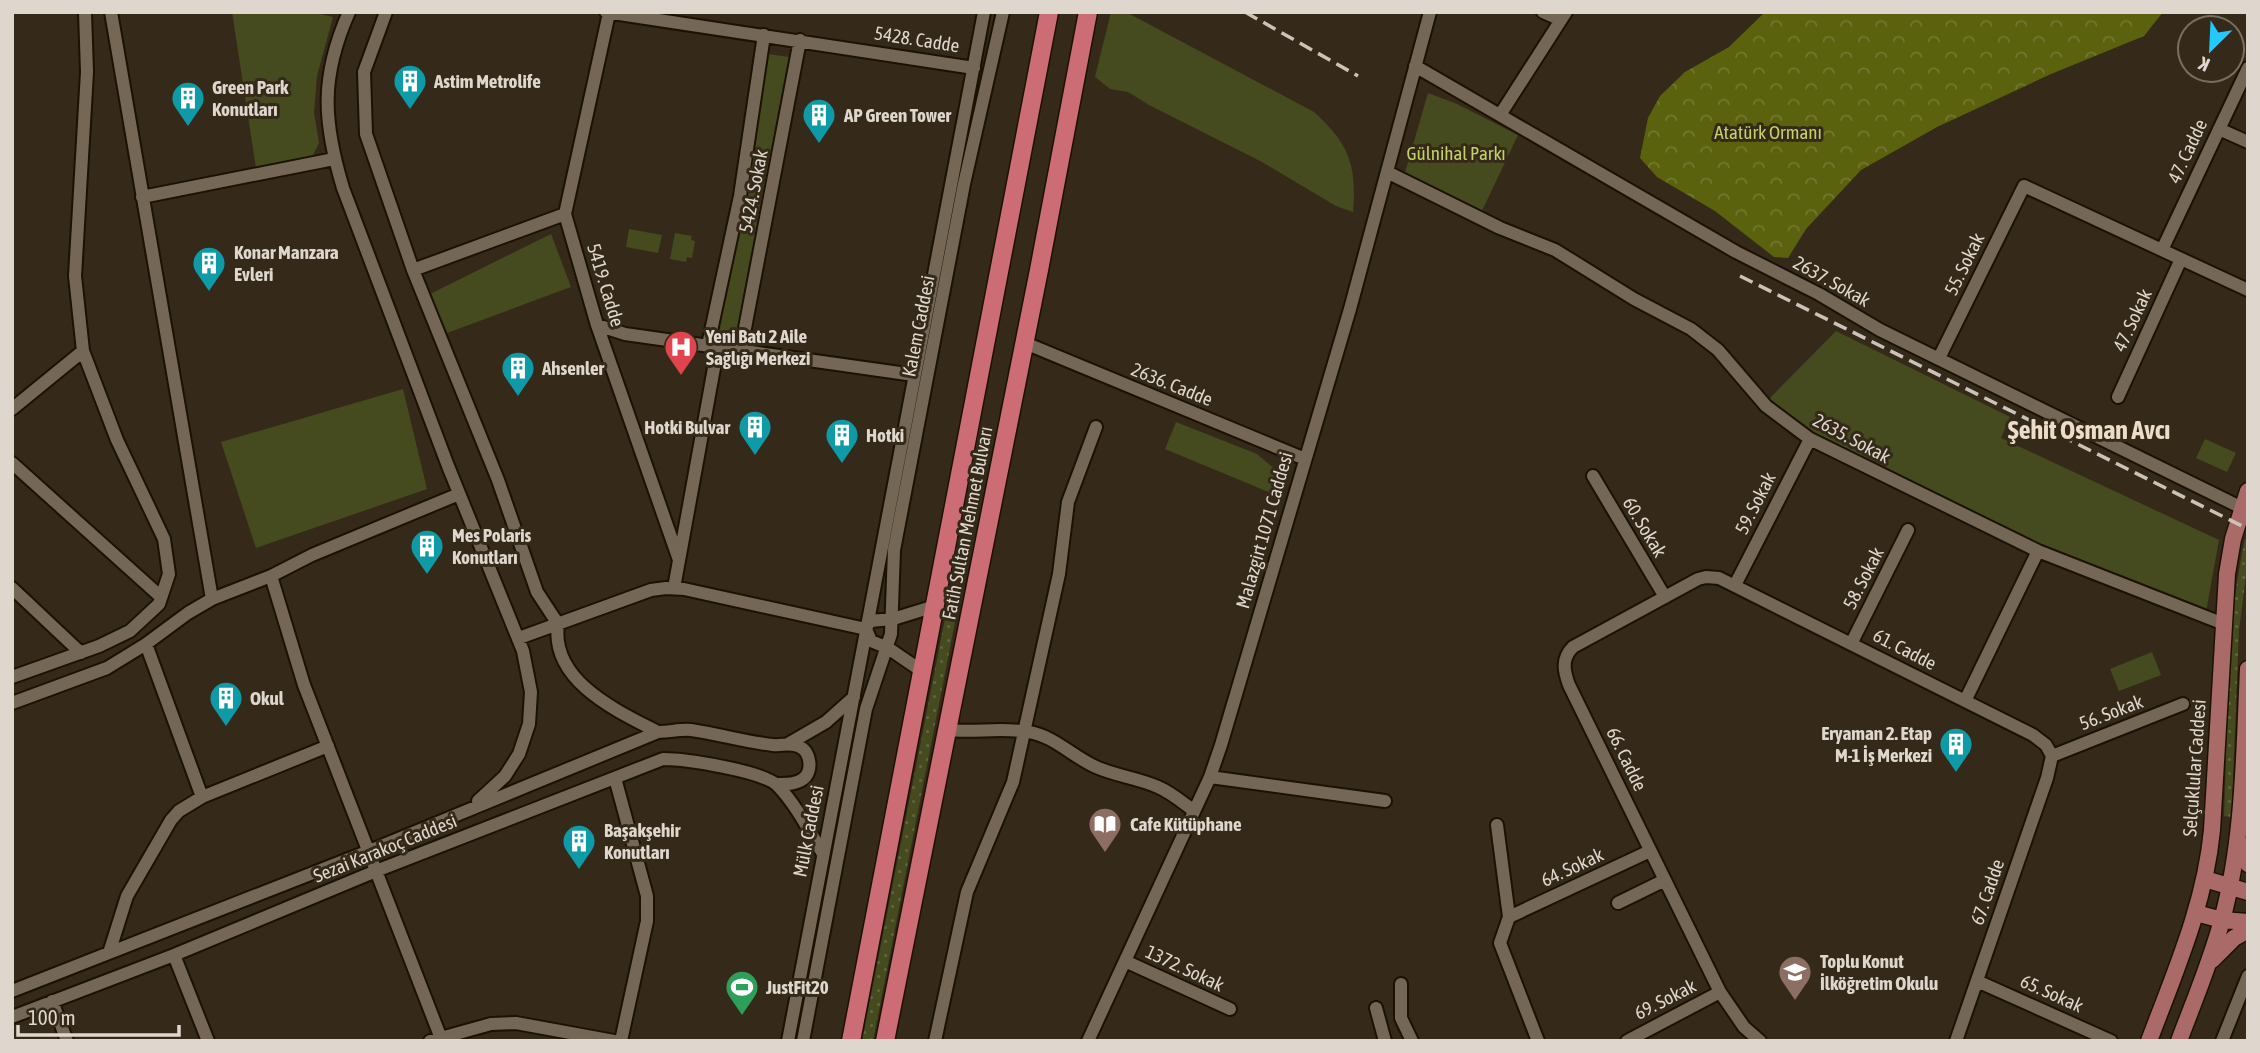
<svg xmlns="http://www.w3.org/2000/svg" width="2260" height="1053" font-family="'Asap Condensed',sans-serif">
  <style>
    .grass { fill: url(#grass-dots) }
    .forest { fill: url(#forest-crowns) }
    .green { fill: #454a1f }
    .lines { fill: none; stroke-linecap: round; stroke-linejoin: round }
    .minor-casing { stroke: #1c1204; stroke-width: 16 }
    .major-casing { stroke: #1c1204; stroke-width: 19 }
    .highway-casing { stroke: #1c1204; stroke-width: 21 }
    .minor { stroke: #746755; stroke-width: 12 }
    .major { stroke: #a96a68; stroke-width: 16 }
    .highway { stroke: #cc6c74; stroke-width: 18 }
    .rail { stroke: #cbc2b8; stroke-width: 3.5; stroke-dasharray: 14 7; stroke-linecap: butt }
    .labels { text-anchor: middle; stroke-width: 6; stroke-linejoin: round; paint-order: stroke }
    .street-label { font-size: 19px; fill: #dfd7cd; stroke: #352a19 }
    .poi-label { font-size: 19px; font-weight: bold; fill: #dfd7cd; stroke: #352a19; text-anchor: start }
    .park-label { font-size: 19px; fill: #c4d167; stroke: #352a19 }
    .district-label { font-size: 26px; font-weight: bold; fill: #ecddc9; stroke: #352a19 }
  </style>
  <defs>
    <pattern id="grass-dots" width="8" height="8" patternUnits="userSpaceOnUse" patternTransform="scale(1.75)"><rect width="8" height="8" fill="#454a1f"/><path d="M2 2h.1M6 6h.1" fill="none" stroke="#5f633e" stroke-width="1.8" stroke-linecap="round"/></pattern>
    <pattern id="forest-crowns" width="20" height="18" patternUnits="userSpaceOnUse" patternTransform="scale(1.75)"><rect width="20" height="18" fill="#5a620e"/><path d="M2 6a3 3 0 1 1 6 0M12 15a3 3 0 1 1 6 0" fill="none" stroke="#717830"/></pattern>
  </defs>
  <rect width="100%" height="100%" fill="#352a19"/>
  <path class="grass" d="M968 502 978 505 873 1041H862Z
    M2245 539 2248 540V561L2239 630 2232 804 2231 817 2224 816C2228 724 2225 630 2245 539Z"/>
  <path class="forest" d="M1765 12H2163L2144 36 2051 74 1937 127 1861 170 1806 229 1788 258 1774 257 1715 211 1657 177 1640 158 1648 118 1660 96 1685 72 1729 47Z"/>
  <path class="green" d="M232 12H312L333 17 317 76 314 113 319 143 311 159 256 168Z
    M1111 12H1126L1314 112C1349 144 1357 165 1353 212L1336 206 1262 162 1149 105 1128 92 1110 89 1095 77Z
    M768 54 789 57 736 340 716 337Z
    M1428 93 1457 104 1518 135 1480 215 1404 176Z
    M629 229 662 235 658 253 626 247Z
    M675 233 692 236 691 240 695 241 692 258 687 257 686 262 670 259Z
    M551 234 571 287 447 333 430 294Z
    M1836 331 2010 417 2001 438 2219 540 2206 612 2047 549 1826 442 1768 400Z
    M403 389 427 489 256 548 221 442Z
    M1176 422 1257 454 1284 477 1278 496 1165 449Z
    M2205 439 2236 453 2227 472 2196 458Z
    M2152 652 2161 675 2119 691 2110 669Z"/>
  <g class="lines">
    <defs>
      <path id="minor" d="M111 12 212 599
        M349 12C320 77 323 122 343 188L448 466 523 651 531 692 529 724 519 754 505 776 478 801
        M386 12 364 72 366 134 413 270 498 480 537 592 558 624C550 681 617 711 658 732
        M606 12 974 68
        M1543 12 1561 20
        M609 13 565 214 597 325 679 560
        M1415 66 1736 252 1819 294 1880 330 2242 508
        M1500 115 1566 12
        M2219 129 2248 142
        M1387 172 1500 228 1555 250 1634 299 1691 329 1718 350 1766 406 1810 439 2038 551 2224 624
        M142 197 334 159
        M2162 250 2248 68
        M413 270 565 214
        M597 325 625 334 914 375
        M1025 343 1305 459
        M708 345 740 196 764 35
        M741 349 800 40
        M1939 358 2024 186 2248 290
        M2118 397 2181 259
        M12 409 83 351
        M12 463 161 597
        M1593 476 1665 597
        M271 576 304 685 442 1041
        M1735 585 1810 439
        M12 588 81 653
        M674 588 718 346
        M866 628 870 621 893 619 935 606
        M866 629 871 641 888 648 923 672
        M519 638 651 590 666 588 684 589 866 629
        M146 644 202 797
        M1851 644 1908 530
        M12 677 99 646 130 631 159 604 169 574 164 539 117 440 83 351 75 276 87 72 85 12
        M1965 701 2038 551
        M12 703 107 668 146 644 188 613 212 599 271 576 312 555 459 494
        M947 730C974 733 1002 727 1029 732 1054 736 1073 757 1096 767 1116 776 1138 778 1158 787 1172 793 1182 802 1194 811
        M788 744 826 722 854 697
        M2052 756 2183 704
        M1210 777 1385 801
        M615 778 647 896V921L621 1041
        M1497 825 1509 917 1500 943 1538 1041
        M1618 903 1665 880
        M1509 917 1650 851
        M109 953 127 896 171 820 179 811 202 797 328 746
        M174 955 208 1041
        M1125 961 1230 1009
        M1977 981 2111 1041
        M1401 984V1018L1412 1041
        M12 991 369 851 658 732C669 732 681 729 691 730 719 734 745 742 773 745 782 746 791 742 800 747 811 752 813 772 803 779 795 785 785 784 776 784
        M52 1001 67 1041
        M1376 1008 1385 1041
        M12 1017 174 955 376 871 663 759C685 759 764 771 778 786 797 806 809 831 823 854
        M430 1041 491 1024 516 1023 614 1041
        M788 1041 984 12
        M803 1041 866 709 891 634 894 550 964 184 1003 12
        M935 1041 967 892 1013 782 1059 574 1068 502 1096 427
        M1088 1041 1210 777 1221 745 1350 309 1430 12
        M1627 1041 1720 992
        M1760 1041 1744 1027 1720 992 1569 685C1564 671 1561 659 1573 647L1698 579 1706 577 1719 578 2033 735 2046 745 2052 756
        M1956 1041 2047 778 2052 756
        M2222 1041 2248 976"/>
      <path id="major" d="M2238 840 2248 864
        M2205 879 2248 892
        M2196 913 2222 920 2248 922
        M2212 960 2234 938 2248 930
        M2149 1041C2175 972 2205 904 2212 830L2227 574 2233 539 2248 491
        M2179 1041C2194 1001 2211 961 2222 920 2244 839 2244 753 2248 669"/>
      <path id="highway" d="M851 1041 1049 12
        M885 1041 1039 270 1088 12"/>
    </defs>
    <use href="#minor" class="minor-casing"/>
    <use href="#major" class="major-casing"/>
    <use href="#highway" class="highway-casing"/>
    <use href="#minor" class="minor"/>
    <use href="#major" class="major"/>
    <use href="#highway" class="highway"/>
    <path class="rail" d="M1245 12 1358 76
      M1740 276 2248 529"/>
  </g>
  <defs>
    <symbol id="building-pin" viewBox="-11 -11 22 30"><path d="M0 17L-7.5 6A9.5 9.5 0 1 1 7.5 6Z" fill="#0f9aa8" stroke="#352a19"/><path d="M-4-6H4V6H1V3H-1V6H-4ZM-2.5-4.3h1.7v1.8h-1.7ZM.8-4.3h1.7v1.8H.8ZM-2.5-1h1.7V.8h-1.7ZM.8-1h1.7V.8H.8Z" fill="#fff"/></symbol>
    <symbol id="hospital-pin" viewBox="-11 -11 22 30"><path d="M0 17L-7.5 6A9.5 9.5 0 1 1 7.5 6Z" fill="#e0444e" stroke="#352a19"/><path d="M-5-5h3v3.5h4V-5h3V5h-3V1.5h-4V5h-3Z" fill="#fff"/></symbol>
    <symbol id="library-pin" viewBox="-11 -11 22 30"><path d="M0 17L-7.5 6A9.5 9.5 0 1 1 7.5 6Z" fill="#8d6e63" stroke="#352a19"/><path d="M-6-4Q-3-5.5-.7-3.5V5Q-3 3-6 4ZM6-4Q3-5.5 .7-3.5V5Q3 3 6 4Z" fill="#fff"/></symbol>
    <symbol id="school-pin" viewBox="-11 -11 22 30"><path d="M0 17L-7.5 6A9.5 9.5 0 1 1 7.5 6Z" fill="#8d6e63" stroke="#352a19"/><path d="M0-5L7-2L0 1L-7-2ZM-4 1L0 2.5L4 1V4Q0 6-4 4Z" fill="#fff"/></symbol>
    <symbol id="stadium-pin" viewBox="-11 -11 22 30"><path d="M0 17L-7.5 6A9.5 9.5 0 1 1 7.5 6Z" fill="#2e9e5b" stroke="#352a19"/><path d="M0-5a6.5 5 0 1 0 0 10a6.5 5 0 1 0 0-10ZM-3.5-1.8h7v3.6h-7Z" fill="#fff"/></symbol>
  </defs>
  <g fill-rule="evenodd">
    <use href="#building-pin" x="391" y="62" width="38" height="52"/>
    <use href="#building-pin" x="169" y="79" width="38" height="52"/>
    <use href="#building-pin" x="800" y="96" width="38" height="52"/>
    <use href="#building-pin" x="190" y="244" width="38" height="52"/>
    <use href="#hospital-pin" x="662" y="328" width="38" height="52"/>
    <use href="#building-pin" x="499" y="349" width="38" height="52"/>
    <use href="#building-pin" x="736" y="408" width="38" height="52"/>
    <use href="#building-pin" x="823" y="416" width="38" height="52"/>
    <use href="#building-pin" x="408" y="527" width="38" height="52"/>
    <use href="#building-pin" x="207" y="679" width="38" height="52"/>
    <use href="#building-pin" x="1937" y="725" width="38" height="52"/>
    <use href="#library-pin" x="1086" y="805" width="38" height="52"/>
    <use href="#building-pin" x="560" y="822" width="38" height="52"/>
    <use href="#school-pin" x="1776" y="953" width="38" height="52"/>
    <use href="#stadium-pin" x="723" y="968" width="38" height="52"/>
  </g>
  <g class="labels">
    <g class="street-label">
      <text transform="translate(917 39) rotate(9)" y="7">5428. Cadde</text>
      <text transform="translate(2187 151) rotate(-65)" y="7">47. Cadde</text>
      <text transform="translate(753 191) rotate(-79)" y="7">5424. Sokak</text>
      <text transform="translate(1964 264) rotate(-64)" y="7">55. Sokak</text>
      <text transform="translate(1832 281) rotate(29)" y="7">2637. Sokak</text>
      <text transform="translate(606 285) rotate(73)" y="7">5419. Cadde</text>
      <text transform="translate(2132 320) rotate(-65)" y="7">47. Sokak</text>
      <text transform="translate(918 326) rotate(-79)" y="7">Kalem Caddesi</text>
      <text transform="translate(1172 384) rotate(22)" y="7">2636. Cadde</text>
      <text transform="translate(1852 438) rotate(28)" y="7">2635. Sokak</text>
      <text transform="translate(1755 503) rotate(-63)" y="7">59. Sokak</text>
      <text transform="translate(967 523) rotate(-79)" y="7">Fatih Sultan Mehmet Bulvarı</text>
      <text transform="translate(1645 527) rotate(59)" y="7">60. Sokak</text>
      <text transform="translate(1264 530) rotate(-74)" y="7">Malazgirt 1071 Caddesi</text>
      <text transform="translate(1863 578) rotate(-63)" y="7">58. Sokak</text>
      <text transform="translate(1905 649) rotate(27)" y="7">61. Cadde</text>
      <text transform="translate(2111 712) rotate(-21)" y="7">56. Sokak</text>
      <text transform="translate(1627 759) rotate(64)" y="7">66. Cadde</text>
      <text transform="translate(2194 768) rotate(-86)" y="7">Selçuklular Caddesi</text>
      <text transform="translate(808 831) rotate(-79)" y="7">Mülk Caddesi</text>
      <text transform="translate(385 848) rotate(-22)" y="7">Sezai Karakoç Caddesi</text>
      <text transform="translate(1572 867) rotate(-25)" y="7">64. Sokak</text>
      <text transform="translate(1987 892) rotate(-71)" y="7">67. Cadde</text>
      <text transform="translate(1185 968) rotate(25)" y="7">1372. Sokak</text>
      <text transform="translate(2052 993) rotate(24)" y="7">65. Sokak</text>
      <text transform="translate(1665 999) rotate(-27)" y="7">69. Sokak</text>
    </g>
    <g class="poi-label">
      <text x="434" y="88">Astim Metrolife</text>
      <text x="212" y="94">Green Park<tspan x="212" dy="22">Konutları</tspan></text>
      <text x="844" y="122">AP Green Tower</text>
      <text x="234" y="259">Konar Manzara<tspan x="234" dy="22">Evleri</tspan></text>
      <text x="706" y="343">Yeni Batı 2 Aile<tspan x="706" dy="22">Sağlığı Merkezi</tspan></text>
      <text x="542" y="375">Ahsenler</text>
      <text x="730" y="434" text-anchor="end">Hotki Bulvar</text>
      <text x="866" y="442">Hotki</text>
      <text x="452" y="542">Mes Polaris<tspan x="452" dy="22">Konutları</tspan></text>
      <text x="250" y="705">Okul</text>
      <text x="1932" y="740" text-anchor="end">Eryaman 2. Etap<tspan x="1932" dy="22">M-1 İş Merkezi</tspan></text>
      <text x="1130" y="831">Cafe Kütüphane</text>
      <text x="604" y="837">Başakşehir<tspan x="604" dy="22">Konutları</tspan></text>
      <text x="1820" y="968">Toplu Konut<tspan x="1820" dy="22">İlköğretim Okulu</tspan></text>
      <text x="766" y="994">JustFit20</text>
    </g>
    <g class="park-label">
      <text x="1768" y="139">Atatürk Ormanı</text>
      <text x="1456" y="160">Gülnihal Parkı</text>
    </g>
    <g class="district-label">
      <text x="2089" y="439">Şehit Osman Avcı</text>
    </g>
  </g>
  <rect width="2260" height="1053" fill="none" stroke="#dfd7cd" stroke-width="28"/>
  <g transform="translate(2211 49) rotate(204)"><circle r="33" fill="#352a19" stroke="#796f61" stroke-width="2"/>
  <path d="M0-5L12 26L0 18L-12 26Z" fill="#23c9fe"/>
  <text y="-10" font-size="19" font-weight="bold" text-anchor="middle" fill="#dfd7cd">K</text>
  </g>
  <path d="M18 1025v10h161v-10" fill="none" stroke="#dfd7cd" stroke-width="3.5"/>
  <text x="28" y="1025" font-size="21" fill="#dfd7cd" stroke="#352a19" stroke-width="5" paint-order="stroke">100 m</text>
</svg>
